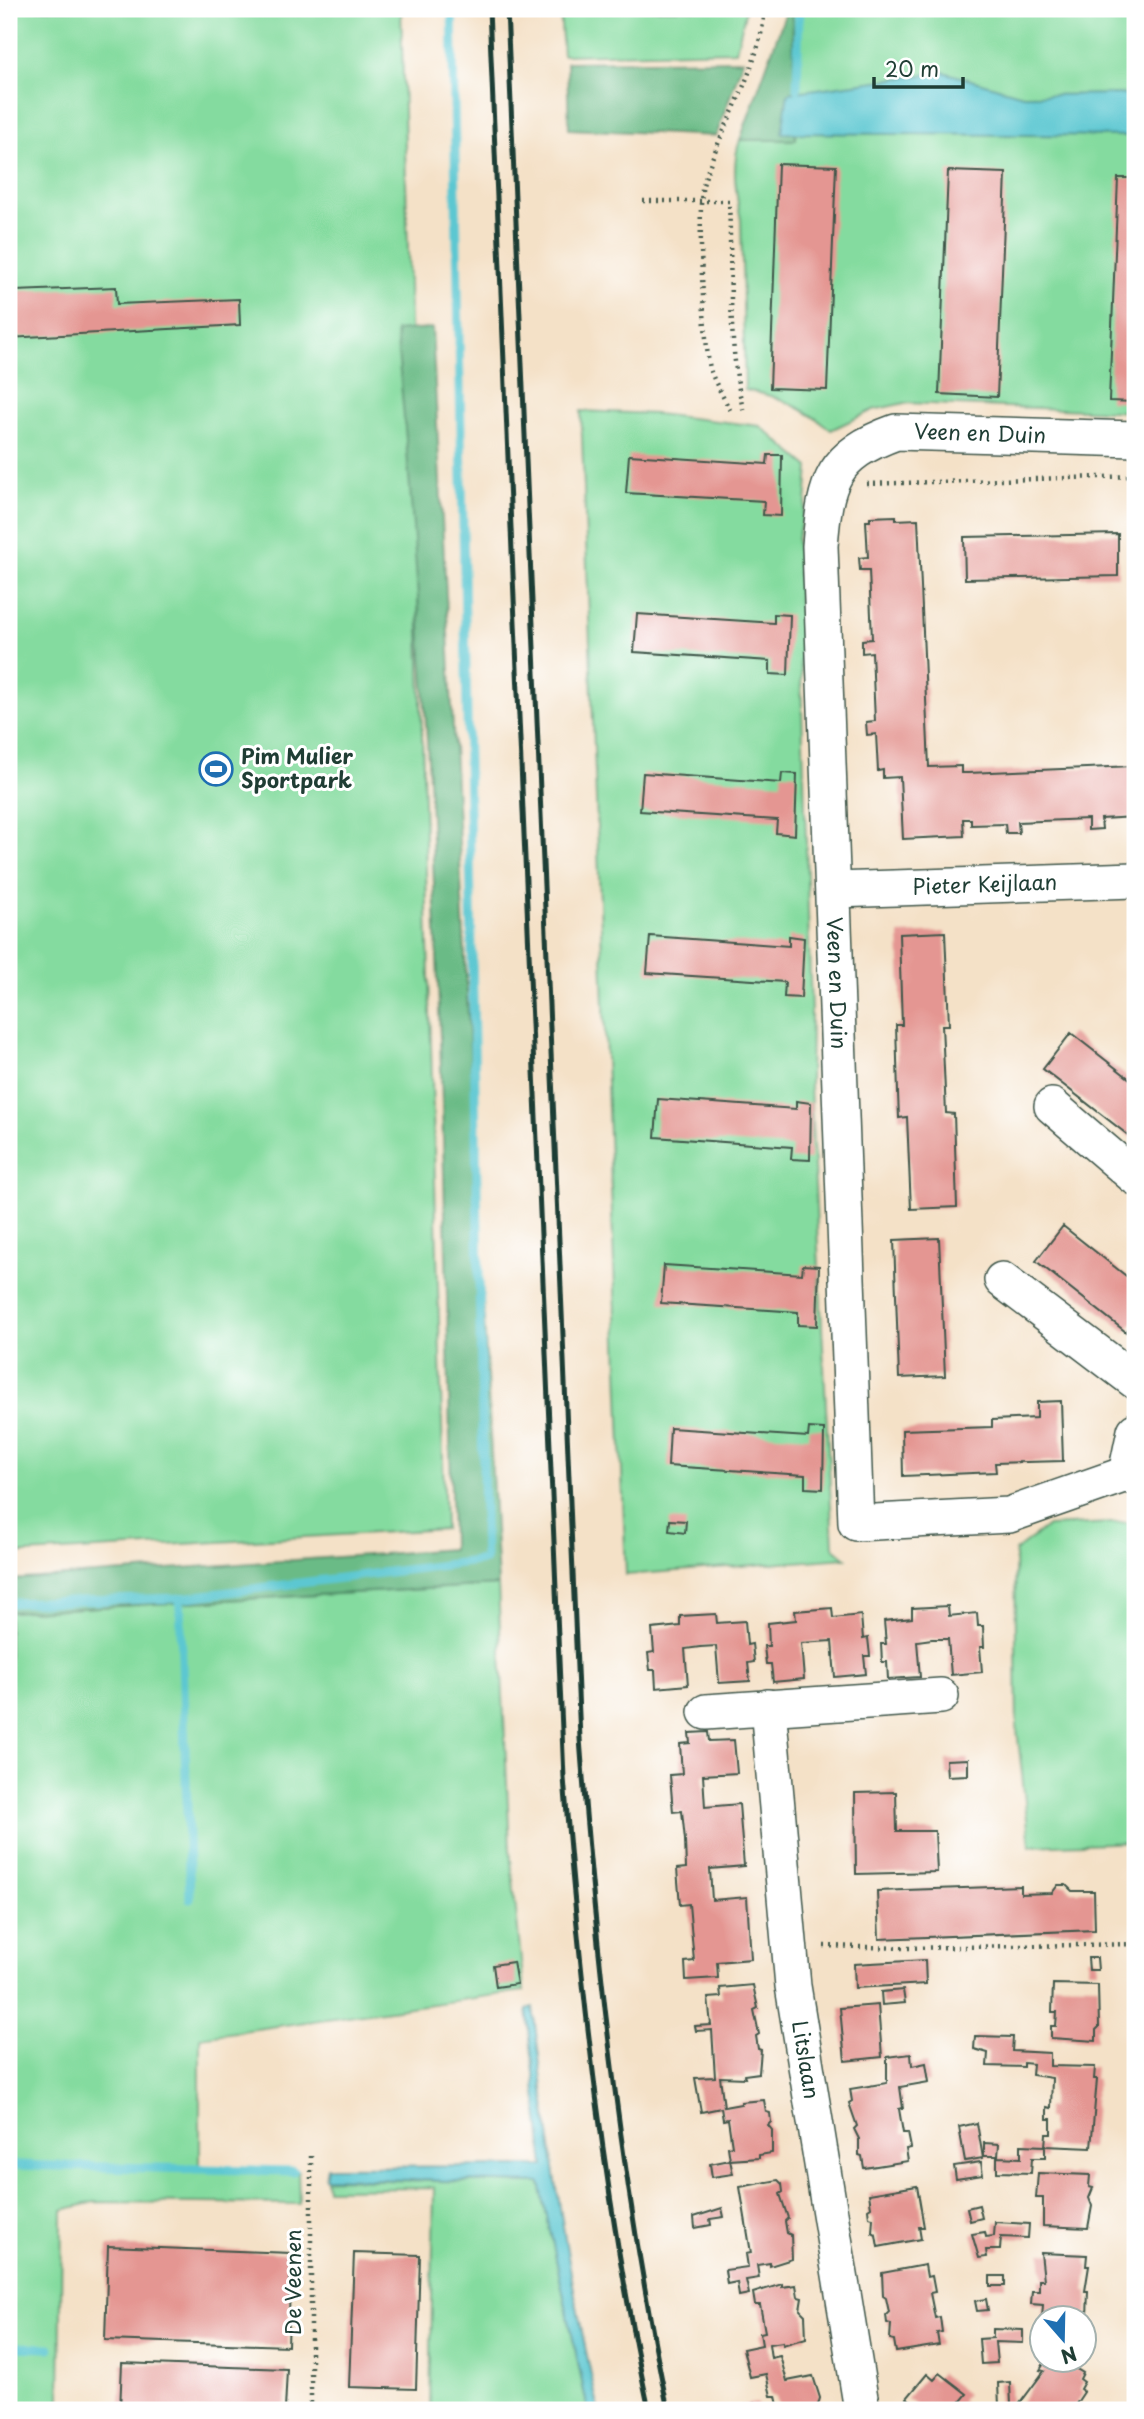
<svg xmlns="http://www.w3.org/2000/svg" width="1144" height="2419" font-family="'Playpen Sans',sans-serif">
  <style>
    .green { fill: #84db9f; stroke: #528c6a; stroke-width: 2 }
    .forest { fill: #6bbb86; stroke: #457c5d; stroke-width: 2 }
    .water { fill: #5bc7d1; stroke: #3d8282; stroke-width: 2 }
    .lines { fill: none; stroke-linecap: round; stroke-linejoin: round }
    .stream { stroke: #5bc7d1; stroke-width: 9 }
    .building { fill: #e49692 }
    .minor-casing { stroke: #3f564a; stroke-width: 38 }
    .path { stroke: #3f564a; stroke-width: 4.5; stroke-dasharray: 2 5; stroke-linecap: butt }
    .minor { stroke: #fff; stroke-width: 35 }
    .rail { stroke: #1f3d34; stroke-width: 5 }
    .labels { text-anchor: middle; stroke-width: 6; stroke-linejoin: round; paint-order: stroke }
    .street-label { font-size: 21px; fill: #1f3d34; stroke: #fff }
    .poi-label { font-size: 21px; font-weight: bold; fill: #1f3d34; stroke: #fff; text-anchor: start }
  </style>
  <rect width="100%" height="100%" fill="#fff"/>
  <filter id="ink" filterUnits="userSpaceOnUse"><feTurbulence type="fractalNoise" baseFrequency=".0143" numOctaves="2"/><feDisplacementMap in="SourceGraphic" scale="14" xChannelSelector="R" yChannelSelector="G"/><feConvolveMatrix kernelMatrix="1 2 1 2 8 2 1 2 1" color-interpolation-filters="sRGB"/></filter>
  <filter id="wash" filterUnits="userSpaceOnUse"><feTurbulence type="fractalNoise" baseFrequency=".00686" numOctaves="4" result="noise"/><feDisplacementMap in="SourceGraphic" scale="28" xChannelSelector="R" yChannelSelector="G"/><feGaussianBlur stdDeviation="1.57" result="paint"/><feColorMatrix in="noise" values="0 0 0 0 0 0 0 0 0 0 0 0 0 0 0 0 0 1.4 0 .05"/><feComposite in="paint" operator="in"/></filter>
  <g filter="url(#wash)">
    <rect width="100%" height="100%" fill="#f4e1c7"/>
    <path class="green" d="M9 9H401L445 1529 9 1554Z
      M560 9H746L736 51 563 55Z
      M792 9H1135V412L905 403 873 410 831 430C804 408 779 396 745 390L741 220C736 195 731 164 740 140H796Z
      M581 411 656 414 760 426 809 467 806 503 797 539 811 1013 810 1086 833 1547 846 1558 626 1575Z
      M1132 1522 1135 1842 1030 1846 1017 1729 1015 1551 1048 1526Z
      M498 1585 510 1850 524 1991 200 2037V2169L298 2171 299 2204 95 2202 62 2210 60 2405 9 2404V1612Z
      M326 2179 540 2183 588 2410H430L434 2188 327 2189Z"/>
    <path class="forest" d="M787 9H792L796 140H740Z
      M743 60 716 136 569 129 567 62Z
      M432 328 498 1585 9 1612V1580L452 1549C445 1143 436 735 396 331Z"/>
    <path class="water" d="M943 72 1023 95 1135 94V136L782 133 788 93Z
      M533 2007C549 2143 568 2278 599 2410H588L540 2183 325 2178 327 2167 544 2166 527 2009Z"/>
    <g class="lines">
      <path class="stream" d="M797 89 799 9
        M180 1598 485 1560 452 9
        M9 1603 180 1598 190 1899
        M9 2165 293 2171
        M9 2347 50 2348"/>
    </g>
    <g id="blocks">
      <path class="building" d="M778 164 836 166 827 390 770 388Z
        M948 171 1006 173 997 397 939 394Z
        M1118 178H1135V402L1109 401Z
        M9 280H14L15 291 116 287 117 304 239 299 240 325 9 338Z
        M629 455 767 464 768 455H782L781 516 763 515 764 501 626 493Z
        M896 516V520L918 519 929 767 961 766V773H968L1134 766 1135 817 1101 819 1102 829 1088 830V819L1018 822 1019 833H1006L1005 824 971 825V819H963L964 836 903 839 900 777 883 778V770L878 771 876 734 867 735 866 722 875 721 872 652 862 653V640L872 639 869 570H860L859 558 868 557 866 521H870V517Z
        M1118 534V576L965 579 964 537Z
        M637 614 774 623V614L790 615 788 675 770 674V661L634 652Z
        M643 773 781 783 782 773 797 774 795 835 776 833 777 820 640 811Z
        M945 932 949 1025H942L946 1113 954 1114 957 1207 911 1209 907 1117 899 1118 898 1093 896 1025H902L899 934Z
        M650 936 789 946V936L804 938 801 998 784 997 785 982 647 973Z
        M1071 1033 1135 1083 1133 1139 1043 1069Z
        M658 1099 796 1109V1101L811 1103 810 1160 791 1159 792 1147 655 1137Z
        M1063 1226 1135 1283V1320L1126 1332 1036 1261Z
        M939 1238 945 1376 899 1378 894 1240Z
        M664 1265 802 1274 803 1265 819 1266 817 1326 798 1325V1312L661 1303Z
        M1061 1401 1063 1461 995 1463 996 1472 903 1476 902 1430 992 1427V1420L1037 1418V1402Z
        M670 1428 808 1437 809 1428 824 1429 823 1489 805 1488V1475L668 1466Z
        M670 1520 686 1521 685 1533 669 1531Z
        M948 1606 949 1616 977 1613 978 1626H983L984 1647H980L982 1672 951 1675 948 1639H932L917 1641 920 1677 888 1679 887 1662H882L881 1644H886L884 1621 912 1618V1608Z
        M832 1608 833 1618 861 1615 863 1639 868 1638 870 1656H864L866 1674 835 1677 832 1641 816 1642 801 1643 804 1679 773 1682 771 1664H766L764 1646H769L768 1623 796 1620 795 1611Z
        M716 1614 717 1623 745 1621 747 1645 752 1644 754 1662 748 1663 750 1681 719 1683 716 1646 700 1647 685 1649 688 1685 656 1688 655 1670H650L648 1653 654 1652 652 1629 680 1626V1616Z
        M708 1732 709 1741 734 1740 737 1773 703 1775 705 1807 739 1804 744 1866 710 1869 712 1900 747 1897 751 1959 717 1962 718 1978 686 1980 685 1962 694 1961 689 1904 680 1905 677 1869 686 1868 685 1840 682 1811 673 1812 670 1775 682 1774 680 1744 690 1743 689 1733Z
        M968 1759V1775L947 1776 946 1760Z
        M896 1792 897 1831H935L937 1872 856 1874 855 1793Z
        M1058 1885H1066L1072 1891H1094L1095 1930 879 1939 877 1891 1021 1886V1894L1052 1893Z
        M1088 1958H1097L1098 1970H1089Z
        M925 1960 926 1984 855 1988 854 1964Z
        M513 1962 517 1984 496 1987 493 1965Z
        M1053 1984 1098 1985 1099 2027 1096 2030V2041L1051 2038V2026H1056L1057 2012H1052Z
        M753 1985 758 2008 754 2010 759 2034 756 2036 758 2049 761 2050 759 2073 744 2075 745 2078 720 2077 724 2107 741 2104V2102L764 2100 766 2112 770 2113 771 2122 768 2125 772 2130V2153L759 2155V2158L730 2160 733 2174 712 2177 710 2164 730 2160 728 2147 732 2146 728 2119 723 2120 721 2108 701 2112 695 2078 715 2077 712 2030 696 2031 695 2026 711 2025 708 1998 721 1997 720 1988Z
        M903 1990 905 2003 882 2005 881 1992Z
        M878 2005 882 2057 845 2061 840 2008Z
        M975 2036 1013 2037 1012 2051 1050 2053V2066L1095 2067 1094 2079H1097L1091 2148 1045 2146 1046 2134H1051V2119H1047V2107L1051 2108 1052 2078 1032 2075 1033 2064 1024 2063V2067L987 2066 988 2053 974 2049Z
        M911 2054 912 2066 926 2063 929 2082 900 2087 903 2108 899 2109 903 2133H908L911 2148 906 2149 908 2161 864 2168 862 2156 859 2155V2139L854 2129 857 2126 849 2103 852 2101 850 2089 887 2083V2057Z
        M977 2123 983 2158 965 2161 959 2127Z
        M984 2143 999 2144 998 2156H984Z
        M1021 2145 1045 2146V2158H1032L1031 2173 997 2172V2157L1021 2158Z
        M981 2162 983 2175 956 2179 954 2166Z
        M1038 2173 1090 2175 1089 2187 1093 2188 1089 2198 1092 2206 1088 2228 1043 2226V2198H1036Z
        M778 2180 782 2184 783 2192 780 2194 788 2218 785 2221 787 2233 791 2235 792 2259 770 2266V2263L757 2265 759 2278 746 2280 749 2294 739 2296 737 2282 727 2284 725 2270 748 2267 746 2254 751 2253 740 2187Z
        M917 2186 924 2227H919L921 2239 878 2247 876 2235 872 2233 873 2218 869 2217 868 2209 871 2207 869 2194Z
        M979 2205 982 2218 970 2221 967 2208Z
        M722 2208 724 2217 710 2219 711 2225 695 2228 694 2217Z
        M995 2222 1029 2224 1028 2238 1001 2237 1000 2250H986L987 2257 979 2258 972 2234 985 2232 986 2237 994 2236Z
        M108 2246 291 2253 288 2346 105 2340Z
        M354 2253 420 2255 416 2389 349 2387Z
        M1041 2253 1087 2255 1086 2266H1089L1085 2291H1088L1087 2318H1042L1043 2305 1031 2304 1032 2291H1039V2280H1044Z
        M925 2265 927 2277 932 2276 935 2292 930 2293 935 2318 940 2317 942 2332 937 2333 939 2345 896 2352 894 2340 890 2339 891 2324 887 2323 886 2315 889 2312 886 2298 883 2296 882 2273Z
        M990 2276H1005V2286H990Z
        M782 2284V2287L796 2285 798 2297 802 2298 800 2310 805 2315 806 2338 783 2345V2342L769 2344 771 2358 780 2356 787 2381 813 2376 820 2398 818 2405 822 2410H779L776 2396H771L766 2374 750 2377 743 2349 762 2345 760 2333 765 2332 760 2305H755L753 2293Z
        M986 2299 988 2310 977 2311 975 2301Z
        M993 2329 1023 2330V2343L995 2342 997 2363 981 2364 979 2339 993 2338Z
        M1046 2360 1060 2367 1063 2361 1083 2373 1080 2379 1084 2382 1080 2389 1084 2392 1072 2410H1015L1044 2371 1040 2370Z
        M122 2363 287 2369 285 2410H120Z
        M940 2373 967 2394 961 2401 969 2407 966 2410H910L915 2404 907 2398 927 2374 934 2380Z
        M1010 2382 1011 2405 999 2406 998 2383Z
        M757 2403 759 2410H745L744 2405Z"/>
    </g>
  </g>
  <g filter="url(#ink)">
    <use href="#blocks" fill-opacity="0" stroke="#3f564a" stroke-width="2"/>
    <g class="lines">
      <defs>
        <g id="minor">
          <path id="s1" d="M1135 439 896 432C832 455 825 481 820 546L856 1523 1009 1515 1126 1474 1135 1478"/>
          <path id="s2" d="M835 890 1135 880"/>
          <path d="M1052 1106 1135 1177"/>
          <path d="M1002 1280 1135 1381"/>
          <path d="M1126 1474 1135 1431"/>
          <path id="s3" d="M768 1707 793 1986 862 2410"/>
          <path d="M706 1712 941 1696"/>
        </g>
      </defs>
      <use href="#minor" class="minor-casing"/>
      <path class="path" d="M643 201H729C732 270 727 345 744 413
        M730 410C724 398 716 385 711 372 704 353 697 205 703 185 721 124 759 73 765 9
        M867 484 1135 476
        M824 1946 904 1948 1135 1944
        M311 2410V2154"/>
      <use href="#minor" class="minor"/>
      <path class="rail" d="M489 9 564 1778C581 1990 604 2202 649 2410
        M507 9 580 1739C597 1965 622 2188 668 2410"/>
    </g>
  </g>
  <defs>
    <symbol id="stadium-ring" viewBox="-11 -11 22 22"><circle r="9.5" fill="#fff" stroke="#1f6fb2" stroke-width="1.5"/><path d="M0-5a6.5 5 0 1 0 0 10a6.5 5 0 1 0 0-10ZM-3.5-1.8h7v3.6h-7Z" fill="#1f6fb2"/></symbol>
  </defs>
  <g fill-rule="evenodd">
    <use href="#stadium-ring" x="197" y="750" width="38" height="38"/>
  </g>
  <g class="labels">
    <g class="street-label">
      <text transform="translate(980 434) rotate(2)" y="7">Veen en Duin</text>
      <text dy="7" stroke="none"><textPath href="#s2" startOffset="150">Pieter Keijlaan</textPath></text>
      <text dy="7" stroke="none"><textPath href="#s1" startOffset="826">Veen en Duin</textPath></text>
      <text dy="7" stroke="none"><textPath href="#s3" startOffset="355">Litslaan</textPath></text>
      <text transform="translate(294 2282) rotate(-90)" y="7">De Veenen</text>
    </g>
    <g class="poi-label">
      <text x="241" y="764">Pim Mulier<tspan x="241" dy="24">Sportpark</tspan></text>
    </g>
  </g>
  <rect width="1144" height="2419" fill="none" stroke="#fff" stroke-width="35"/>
  <g transform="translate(1063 2339) rotate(160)"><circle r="33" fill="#ffffff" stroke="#a5b1ae" stroke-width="2"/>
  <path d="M0-5L12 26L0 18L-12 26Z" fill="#1f6fb2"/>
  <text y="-10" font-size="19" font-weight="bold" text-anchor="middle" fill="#1f3d34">N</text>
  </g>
  <path d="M874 77v10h89v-10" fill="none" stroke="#1f3d34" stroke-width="3.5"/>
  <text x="885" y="77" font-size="21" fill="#1f3d34" stroke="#ffffff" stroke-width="5" paint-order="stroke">20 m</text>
</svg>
